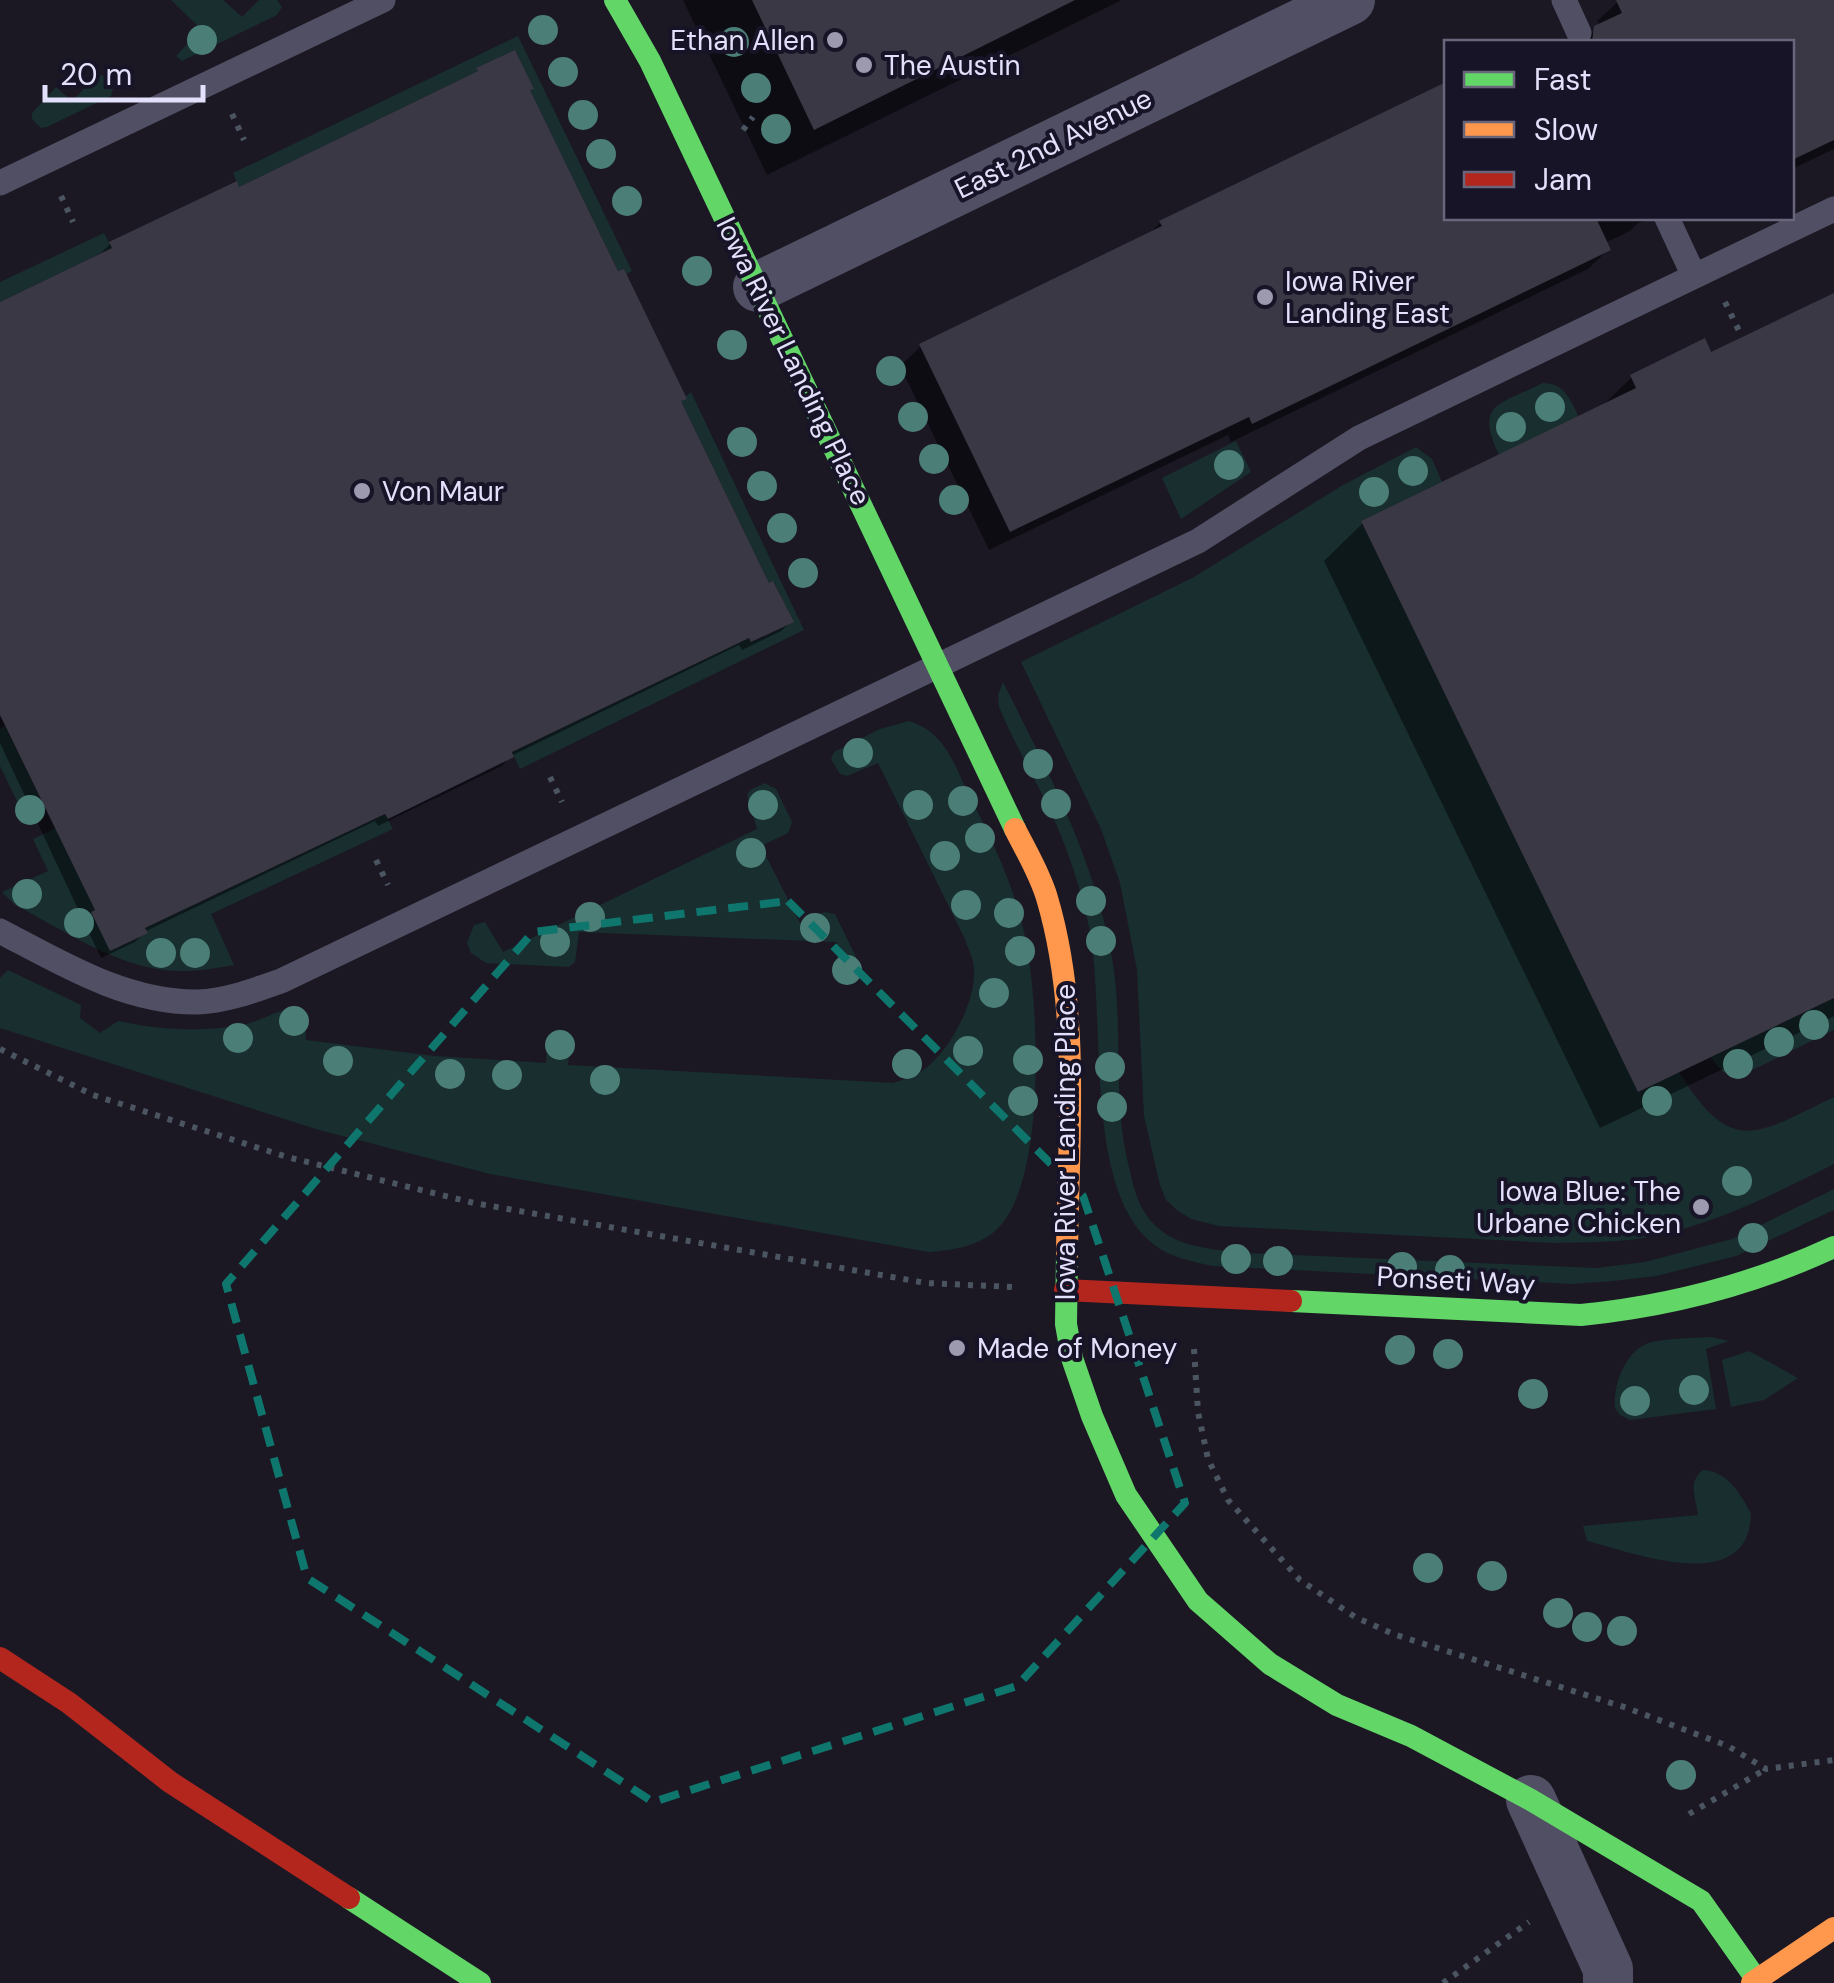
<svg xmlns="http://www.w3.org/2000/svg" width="1834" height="1983" font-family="'DM Sans',sans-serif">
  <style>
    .green { fill: #182e2f }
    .shadow { fill: #0007 }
    .building { fill: #3a3845 }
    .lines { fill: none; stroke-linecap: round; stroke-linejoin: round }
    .path { stroke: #4b5561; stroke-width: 6; stroke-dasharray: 5 8; stroke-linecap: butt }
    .lane { stroke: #514f63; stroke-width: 25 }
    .street { stroke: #514f63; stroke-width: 50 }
    .fast { stroke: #63d668; stroke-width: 22 }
    .slow { stroke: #ff974d; stroke-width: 22 }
    .jam { stroke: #b3261e; stroke-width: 22 }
    .tree { fill: #4c7e78 }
    .marked { fill: none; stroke: #0f766e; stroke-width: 8; stroke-dasharray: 20 12; stroke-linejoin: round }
    .poi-dot { fill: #9d9ab0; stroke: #181428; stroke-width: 4 }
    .labels { text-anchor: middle; stroke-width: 8; stroke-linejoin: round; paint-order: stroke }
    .poi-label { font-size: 28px; fill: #e3e0fb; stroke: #181428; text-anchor: start }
    .street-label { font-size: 28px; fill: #e3e0fb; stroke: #181428 }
  </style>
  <rect width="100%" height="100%" fill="#1b1824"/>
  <path class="green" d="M171 0H223L242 17 259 0H277L282 7 277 15 182 61 176 56 201 29Z
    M518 36 632 271 626 274 624 269 618 271 530 90 533 88 515 50 477 68 478 71 239 187 233 173Z
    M102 75 114 85 111 96 47 127 41 128 32 119V113L56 87 72 101 96 76Z
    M104 233 112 248 0 302V282Z
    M1543 383C1564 383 1570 399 1579 417L1499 455C1474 402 1500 405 1543 383Z
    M691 392 804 630 520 769 512 752 749 638 752 642 793 622 774 582 769 583 681 401Z
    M1236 441 1251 472 1181 519 1162 478Z
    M1416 447 1432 459 1442 482 1361 521 1638 1091 1679 1072C1732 1158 1757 1134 1834 1097V1164C1776 1193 1718 1223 1654 1236 1621 1243 1587 1242 1554 1243L1219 1226 1191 1219 1178 1211 1166 1200 1160 1185 1144 1116 1137 970 1120 883 1101 829 1021 662 1194 577 1343 485Z
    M1003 682C1048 771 1094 858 1112 958 1124 1026 1112 1095 1128 1163 1132 1179 1135 1198 1145 1213 1167 1248 1210 1249 1247 1253L1596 1268 1645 1262 1732 1239 1834 1189V1210L1736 1256 1656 1276 1613 1281 1572 1284 1213 1266C1194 1262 1172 1258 1156 1246 1079 1191 1109 1005 1087 918 1079 884 1068 850 1053 817 1036 780 1015 745 999 707L998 695Z
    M909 721C945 732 954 764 969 795 992 840 1015 887 1025 937 1039 1001 1047 1177 999 1227 982 1246 953 1250 929 1252L490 1174 319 1130 0 1028V978L8 970 81 1005 80 1018 100 1033 118 1021C161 1030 202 1033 246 1024 266 1020 288 1000 305 1016L306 1040 435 1056 546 1063 548 1035 559 1029 567 1031 571 1037 568 1065 893 1083C902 1080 914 1077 922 1071 951 1051 980 996 973 961 971 954 967 946 965 939L878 763 847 776 840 774 831 759 834 752 880 729Z
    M5 726 46 810 26 820 0 766V729Z
    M765 783 776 789 792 822 788 833 761 846 800 923 824 912 835 914 857 959 858 967 845 983 837 979V942L579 932 575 962 569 967 486 963 471 953 467 943 474 925 485 922 503 952 757 829 747 795 750 790Z
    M385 814 393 829 211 914 234 965C211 969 188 973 164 970 112 964 62 929 15 905L2 892 48 871 33 839 56 828 95 910 92 912 147 932 145 928Z
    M1834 998V1030L1740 1076 1723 1072 1710 1057Z
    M1712 1337 1729 1341 1706 1349 1716 1409 1630 1420 1620 1415 1615 1408C1613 1386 1624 1354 1646 1344 1660 1338 1696 1338 1712 1337Z
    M1749 1351 1798 1378 1764 1400 1731 1407 1722 1360Z
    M1703 1470C1727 1471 1741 1494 1751 1514 1749 1598 1632 1552 1587 1541L1583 1526 1698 1515C1696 1498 1687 1482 1703 1470Z"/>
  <path class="shadow" d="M683 0H1122L767 175Z
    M1620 0H1834V149L1792 169V42H1581L1600 26 1597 21Z
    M478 71 528 91 617 274 684 398 679 403 768 587 791 622 781 631 742 650 739 645 511 756 502 766 378 826 375 821 146 931 135 942 101 958 0 743V305L101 253 110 244 235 184 238 190 470 78Z
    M1446 85V218H1657L1638 223 1630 231 1605 243 1608 250 1588 269 1231 442 1228 435 989 550 900 366 920 347 1146 237 1160 223Z
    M1834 296V1016L1600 1128 1324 561 1363 523 1600 408 1632 377 1710 355Z"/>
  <path class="building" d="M752 0H1075L814 130Z
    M1616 0H1834V140L1792 160V42H1592L1594 26 1622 13Z
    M515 50 534 89 530 90 618 271 624 269 687 399 681 401 769 583 773 581 794 622 751 642 749 638 512 752 514 757 388 819 385 814 145 928 148 933 110 951 91 912 95 910 0 715V302L112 248 109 242 237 181 239 187 478 71 476 68Z
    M1446 82V218H1596L1611 250 1252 424 1249 417 1010 532 919 344 1162 226 1159 221Z
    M1834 293V998L1638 1092 1361 521 1636 388 1630 375 1705 338 1711 352Z"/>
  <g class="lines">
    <path class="path" d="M232 114 244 140
      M743 130 753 117
      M61 196 73 222
      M1725 302 1742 337
      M550 777 562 802
      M376 860 388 885
      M0 1049 93 1095 287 1157 474 1203 926 1283 1013 1287
      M1194 1349 1198 1412 1208 1459 1228 1500 1300 1580 1355 1617 1396 1635 1627 1708 1728 1746 1766 1769 1834 1760
      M1689 1814 1766 1769
      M1443 1983 1529 1922"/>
    <path class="lane" d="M1564 0 1579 33
      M0 183 383 0
      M1667 218 1694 276
      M0 931C61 963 126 1003 198 1002 227 1001 255 990 281 981L1198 541 1359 438 1834 209"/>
    <path class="street" d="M758 287 1350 0
      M1531 1800 1608 1969V1983"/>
    <path class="fast" d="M615 0 650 61 1015 829
      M1067 1255 1066 1324 1072 1358 1092 1416 1126 1495 1198 1601 1270 1664 1337 1705 1411 1736 1531 1800 1701 1901 1759 1983
      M1291 1301 1581 1315C1671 1306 1752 1285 1834 1247
      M349 1898 480 1983"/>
    <path class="slow" d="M1015 829C1026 851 1040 874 1047 898 1081 1012 1068 1138 1067 1255
      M1752 1983 1834 1928"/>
    <path class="jam" d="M1065 1290 1291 1301
      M0 1658 69 1703 170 1782 349 1898"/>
  </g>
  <g class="tree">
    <circle cx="543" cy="30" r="15"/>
    <circle cx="202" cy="40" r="15"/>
    <circle cx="734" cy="42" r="15"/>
    <circle cx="563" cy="72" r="15"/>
    <circle cx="756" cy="88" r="15"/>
    <circle cx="583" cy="115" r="15"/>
    <circle cx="776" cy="129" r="15"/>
    <circle cx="601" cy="154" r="15"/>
    <circle cx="627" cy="201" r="15"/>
    <circle cx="697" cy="271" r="15"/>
    <circle cx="732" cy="345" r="15"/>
    <circle cx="891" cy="371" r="15"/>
    <circle cx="1550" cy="407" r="15"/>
    <circle cx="913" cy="417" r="15"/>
    <circle cx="1511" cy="427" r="15"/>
    <circle cx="742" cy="442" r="15"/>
    <circle cx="934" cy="459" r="15"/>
    <circle cx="1229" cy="465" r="15"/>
    <circle cx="1413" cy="471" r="15"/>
    <circle cx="762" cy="486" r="15"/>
    <circle cx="1374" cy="492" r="15"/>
    <circle cx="954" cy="500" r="15"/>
    <circle cx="782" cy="528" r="15"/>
    <circle cx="803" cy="573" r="15"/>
    <circle cx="858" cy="753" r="15"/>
    <circle cx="1038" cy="764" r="15"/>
    <circle cx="963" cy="801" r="15"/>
    <circle cx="1056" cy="804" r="15"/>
    <circle cx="763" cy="805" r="15"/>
    <circle cx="918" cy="805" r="15"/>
    <circle cx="30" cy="810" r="15"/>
    <circle cx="980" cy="838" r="15"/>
    <circle cx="751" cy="853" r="15"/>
    <circle cx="945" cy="856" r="15"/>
    <circle cx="27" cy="894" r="15"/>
    <circle cx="1091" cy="901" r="15"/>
    <circle cx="966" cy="905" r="15"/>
    <circle cx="1009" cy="913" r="15"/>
    <circle cx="590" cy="917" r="15"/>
    <circle cx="79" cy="923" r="15"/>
    <circle cx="815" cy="928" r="15"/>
    <circle cx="1101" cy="941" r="15"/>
    <circle cx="555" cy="942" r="15"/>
    <circle cx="1020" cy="951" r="15"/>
    <circle cx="161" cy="953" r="15"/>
    <circle cx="195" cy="953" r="15"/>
    <circle cx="847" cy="970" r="15"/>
    <circle cx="994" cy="993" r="15"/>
    <circle cx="294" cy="1021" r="15"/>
    <circle cx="1814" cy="1025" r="15"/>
    <circle cx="238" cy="1038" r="15"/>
    <circle cx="1779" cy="1042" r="15"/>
    <circle cx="560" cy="1045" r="15"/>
    <circle cx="968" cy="1051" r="15"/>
    <circle cx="1028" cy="1060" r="15"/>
    <circle cx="338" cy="1061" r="15"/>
    <circle cx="907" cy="1064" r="15"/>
    <circle cx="1738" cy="1064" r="15"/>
    <circle cx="1110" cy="1067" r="15"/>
    <circle cx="450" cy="1074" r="15"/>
    <circle cx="507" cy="1075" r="15"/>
    <circle cx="605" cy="1080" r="15"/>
    <circle cx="1023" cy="1101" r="15"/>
    <circle cx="1657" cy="1101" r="15"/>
    <circle cx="1112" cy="1107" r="15"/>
    <circle cx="1737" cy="1181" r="15"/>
    <circle cx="1753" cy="1238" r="15"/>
    <circle cx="1236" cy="1259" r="15"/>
    <circle cx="1278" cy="1261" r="15"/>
    <circle cx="1402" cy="1267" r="15"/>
    <circle cx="1450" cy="1270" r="15"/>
    <circle cx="1400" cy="1350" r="15"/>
    <circle cx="1448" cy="1354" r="15"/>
    <circle cx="1694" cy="1390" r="15"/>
    <circle cx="1533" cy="1394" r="15"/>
    <circle cx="1635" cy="1401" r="15"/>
    <circle cx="1428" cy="1568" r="15"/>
    <circle cx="1492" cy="1576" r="15"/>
    <circle cx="1558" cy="1613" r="15"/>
    <circle cx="1587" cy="1627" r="15"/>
    <circle cx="1622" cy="1631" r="15"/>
    <circle cx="1681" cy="1775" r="15"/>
  </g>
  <path class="marked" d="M788 901 1083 1196 1185 1503 1017 1686 653 1802 307 1578 226 1284 533 932Z"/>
  <g class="poi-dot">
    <circle cx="835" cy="40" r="10"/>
    <circle cx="864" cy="65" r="10"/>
    <circle cx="1265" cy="297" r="10"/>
    <circle cx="362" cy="491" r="10"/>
    <circle cx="1701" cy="1207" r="10"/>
    <circle cx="957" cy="1348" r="10"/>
  </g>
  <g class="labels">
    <g class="poi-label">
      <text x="815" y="50" text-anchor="end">Ethan Allen</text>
      <text x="884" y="75">The Austin</text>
      <text x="1285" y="291">Iowa River<tspan x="1285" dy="32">Landing East</tspan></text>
      <text x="382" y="501">Von Maur</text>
      <text x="1681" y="1201" text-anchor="end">Iowa Blue: The<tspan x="1681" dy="32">Urbane Chicken</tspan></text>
      <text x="977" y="1358">Made of Money</text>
    </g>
    <g class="street-label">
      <text transform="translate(1053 143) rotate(-26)" y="10">East 2nd Avenue</text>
      <text transform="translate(794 361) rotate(64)" y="10">Iowa River Landing Place</text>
      <text transform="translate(1065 1142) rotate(-90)" y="10">Iowa River Landing Place</text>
      <text transform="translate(1456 1280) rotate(3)" y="10">Ponseti Way</text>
    </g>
  </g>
  <rect x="1444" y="40" width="350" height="180" fill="#181428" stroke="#69667c" stroke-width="2.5"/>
  <rect x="1464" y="72" width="50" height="15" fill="#63d668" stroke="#69667c" stroke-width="2.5"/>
  <text x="1534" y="90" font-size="30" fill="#e3e0fb">Fast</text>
  <rect x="1464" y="122" width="50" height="15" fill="#ff974d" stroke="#69667c" stroke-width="2.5"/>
  <text x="1534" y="140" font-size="30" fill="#e3e0fb">Slow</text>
  <rect x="1464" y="172" width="50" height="15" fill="#b3261e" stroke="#69667c" stroke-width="2.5"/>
  <text x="1534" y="190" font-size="30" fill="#e3e0fb">Jam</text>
  <path d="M45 85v15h158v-15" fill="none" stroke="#e3e0fb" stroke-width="5"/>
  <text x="60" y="85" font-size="30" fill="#e3e0fb" stroke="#181428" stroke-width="8" paint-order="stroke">20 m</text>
</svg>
